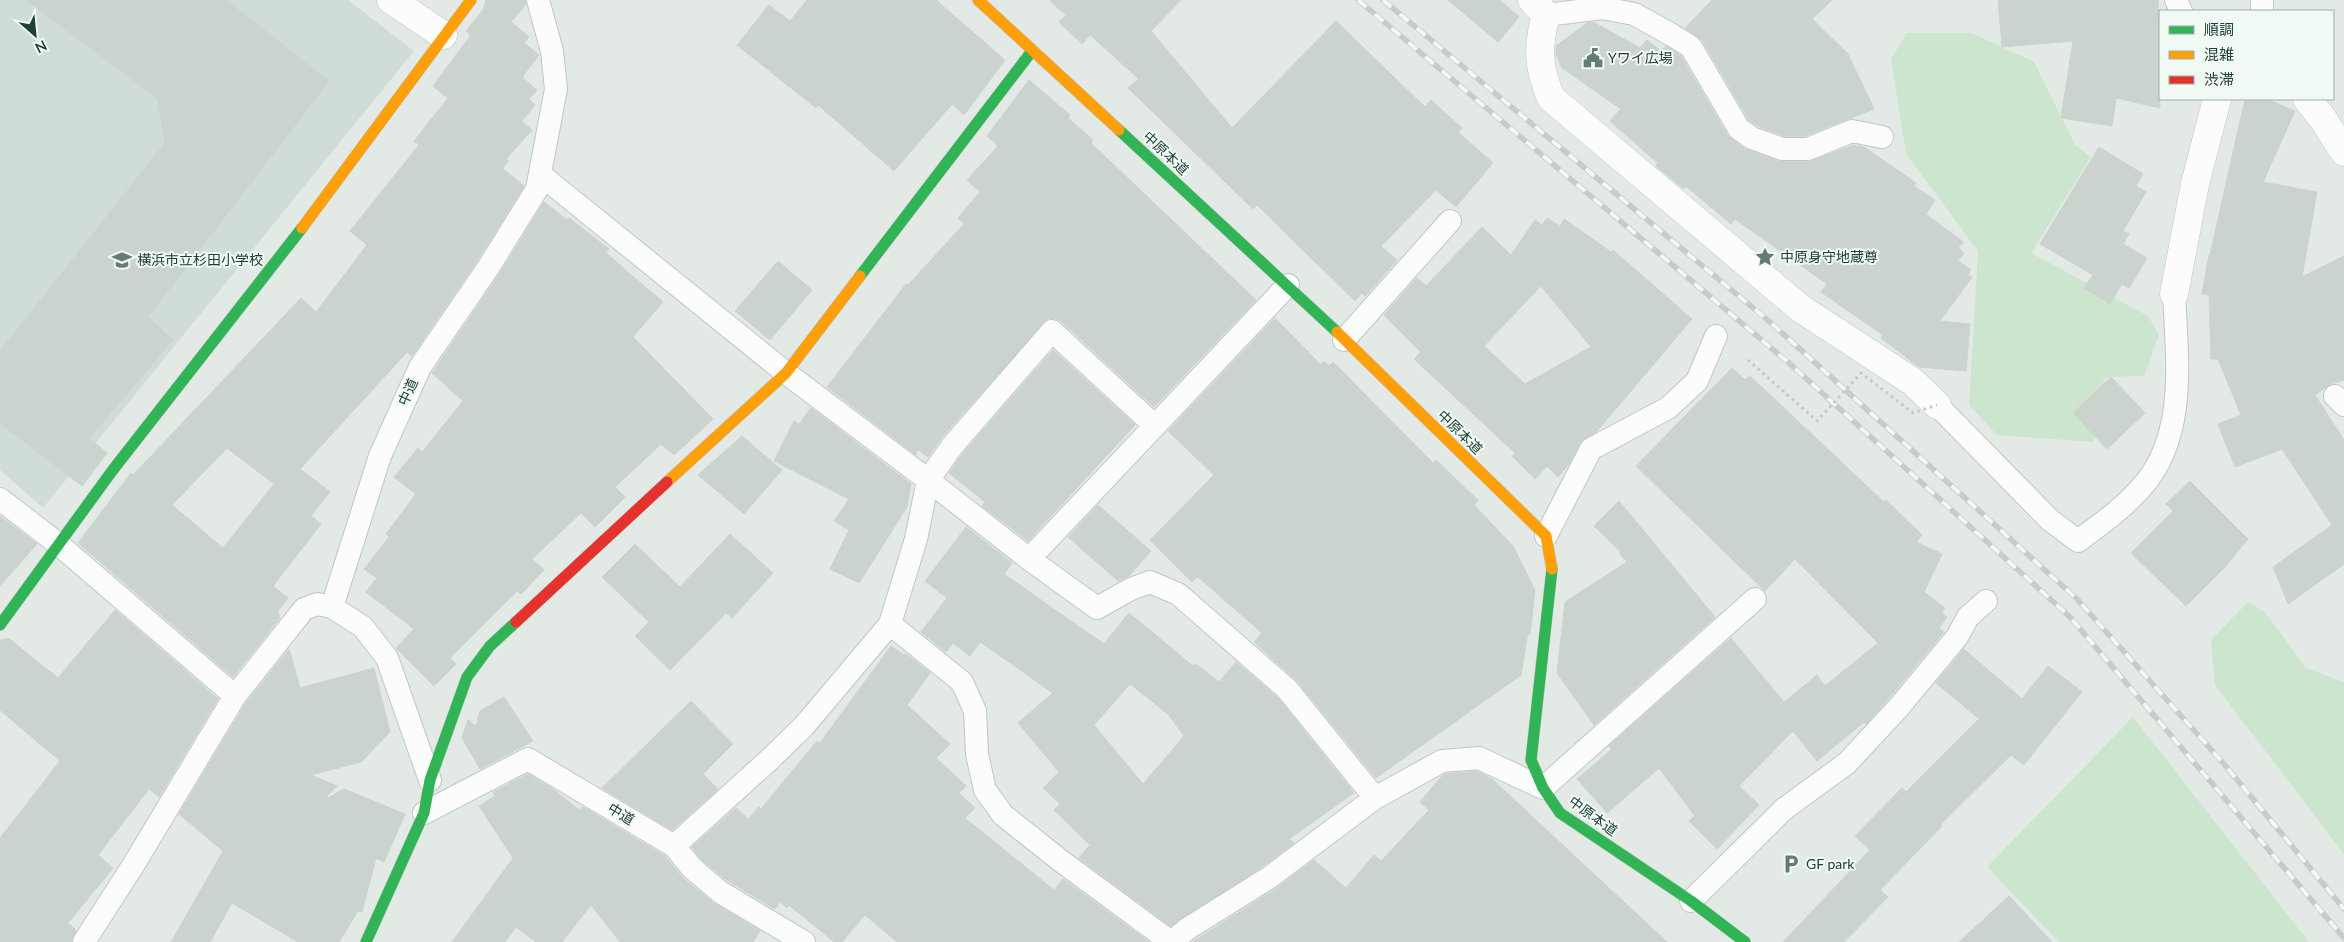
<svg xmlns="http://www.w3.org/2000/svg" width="2344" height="942" font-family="Lato,'Noto Sans JP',sans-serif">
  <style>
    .built { fill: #d0dcd6 }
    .green { fill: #cbe5cf }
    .building { fill: #cbd3cf; stroke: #ccd3cf; fill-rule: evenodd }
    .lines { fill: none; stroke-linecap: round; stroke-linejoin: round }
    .lane-casing { stroke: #c0c7c3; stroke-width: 24 }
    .street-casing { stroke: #c0c7c3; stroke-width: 29 }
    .fast-casing { stroke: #bcc6c2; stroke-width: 12 }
    .slow-casing { stroke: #bcc6c2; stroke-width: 12 }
    .jam-casing { stroke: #bcc6c2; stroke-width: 12 }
    .lane { stroke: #fbfcfb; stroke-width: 22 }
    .street { stroke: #fbfcfb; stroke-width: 28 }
    .fast { stroke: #30b455; stroke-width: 11 }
    .slow { stroke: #ff9f0a; stroke-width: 11 }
    .jam { stroke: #e5322d; stroke-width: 11 }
    .rail-casing { stroke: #c7cbc9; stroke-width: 5.5 }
    .rail { stroke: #f1f9f4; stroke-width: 4; stroke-dasharray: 11; stroke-linecap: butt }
    .path-bridge { stroke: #c0cac4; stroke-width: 3; stroke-dasharray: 2.5 4; stroke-linecap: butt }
    .labels { text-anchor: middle; stroke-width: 4; stroke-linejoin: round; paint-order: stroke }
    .poi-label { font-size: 14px; fill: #1f4033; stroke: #f1f9f4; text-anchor: start }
    .street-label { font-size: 14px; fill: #1f4033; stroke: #f1f9f4 }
  </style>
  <rect width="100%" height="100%" fill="#e3eae6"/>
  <path class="built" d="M0 0H348L414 51 43 508 0 470Z"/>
  <path class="green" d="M1907 33H1972L2034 62 2075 145 2091 157 2031 253 2148 316 2159 335 2144 376 2106 377 2097 393 2093 442 1997 435 1969 405 1978 251 1906 154 1891 59Z
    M2248 602 2265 612 2306 668 2344 682V854L2215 685 2211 640Z
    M2133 717 2309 942H2059L1987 867Z"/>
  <path class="building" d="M26 0H226L329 81 148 317 173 340 89 438 107 453 82 486 0 423V351L165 143 157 98Z
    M486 0H525L526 4 511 22 529 37 524 43 539 55 522 77 537 90 529 99 535 105 522 121 532 130 506 159 509 161 502 168 524 186 477 261 412 356 407 352 300 469 330 492 311 516 321 524 273 586 288 598 278 611 280 618 233 677 78 543 131 473 133 475 301 298 316 312 367 245 350 231 419 145 414 141 448 98 433 86 471 35 466 31 483 10ZM227 448 274 484 223 548 172 505Z
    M807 0H936L1005 60 964 115 952 104 894 171 818 105 816 108 737 45 769 5 790 21Z
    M1049 0H1181L1151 31 1232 128 1336 21 1425 107 1431 100 1462 128 1458 132 1493 163 1456 207 1436 190 1381 246 1397 260 1365 296 1362 293 1355 301 1257 205 1253 209 1128 88 1139 79 1090 35 1082 44 1059 22 1066 15Z
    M1448 0H1500L1519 17 1498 42Z
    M1712 0H1832L1812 19 1848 54 1874 109 1805 136H1784L1758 126 1749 120 1702 40 1685 28Z
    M1998 0H2158L2160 108 2116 98 2112 126 2061 118 2073 41 2002 47Z
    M1593 22 1640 48 1647 40 1661 51 1666 46 1681 56 1728 136 1745 149 1778 161 1808 162 1853 145 1864 147 1916 183 1914 186 1935 200 1926 214 1963 242 1958 248 1964 253 1958 261 1971 270 1968 275 1972 277 1940 321 1970 324 1966 371 1919 367 1881 338 1883 335 1821 292 1827 284 1735 219 1731 224 1686 186 1684 189 1656 166 1658 163 1610 121 1621 109 1562 68 1556 54V46L1587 23Z
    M1029 80 1070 115 1068 118 1093 140 1091 143 1256 300 1154 407 1061 321 1054 318 1047 319 943 436 928 457 917 449 916 455 827 387 906 284 908 285 964 224 958 218 980 192 967 180 998 146 987 136Z
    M2245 99H2267L2295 111 2263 182 2317 192 2302 277 2344 256V380L2331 384 2315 395 2344 440V564L2288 604 2273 567 2332 525 2282 449 2235 467 2218 424 2241 415 2218 359H2211L2209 295 2202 294 2209 255H2210Z
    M2099 147 2143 174 2136 186 2146 192 2123 231 2129 234 2123 244 2147 258 2129 288 2122 284 2110 304 2084 288 2093 275 2040 244Z
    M544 202 567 220 569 218 609 249 606 253 663 302 633 337 713 419 674 455 661 444 615 487 625 497 595 527 581 513 532 559 544 570 521 594 517 591 450 658 456 664 434 686 396 648 414 629 366 592 377 578 364 569 389 537 386 534 416 494 394 477 418 448 422 452 463 401 432 373 499 275Z
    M1547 218 1560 226 1564 219 1611 252 1613 250 1692 319 1597 431 1580 443 1569 464 1558 477 1547 466 1535 479 1512 456 1515 453 1414 359 1421 352 1384 315 1417 278 1426 286 1482 227 1511 255 1535 220 1542 225ZM1541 286 1591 347 1525 384 1484 346Z
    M778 261 812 290 770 340 735 311Z
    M1275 318 1321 365 1324 361 1329 366 1333 362 1433 463 1436 460 1478 500 1474 505 1513 546 1535 590 1530 635 1528 632 1521 675 1376 778 1297 681 1254 642 1262 633 1198 577 1192 582 1150 540 1214 475 1168 431Z
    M1053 350 1135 425 1028 541 982 506 985 502 949 473 963 453Z
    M1732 368 1745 380 1750 376 1884 502 1886 500 1922 535 1916 542 1942 554 1924 592 1945 608 1942 613 1947 617 1939 628 1944 632 1889 698 1866 724 1864 722 1817 761 1793 731 1739 786 1759 805 1717 849 1689 821 1695 816 1659 768 1607 813 1577 779 1612 749 1609 746 1731 638 1784 702 1817 675 1825 686 1878 643 1795 559 1765 591 1636 466Z
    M2111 377 2145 413 2107 449 2073 413Z
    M811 408 911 484 907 507 859 583 830 569 849 530 834 521 849 499 774 461 794 421 799 424Z
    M742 436 782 470 744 514 698 475Z
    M2190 481 2248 539 2225 567 2186 606 2131 553 2173 511 2166 504Z
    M1619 501 1715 617 1594 725 1557 673 1565 602 1627 562 1620 554 1621 552 1594 526Z
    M1098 505 1151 551 1129 576 1118 581 1068 537Z
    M0 516 37 544 0 586Z
    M966 527 1012 563 1004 574 1104 644 1129 613 1193 666 1196 664 1219 682 1236 662 1278 698 1354 793 1289 839 1294 843 1263 866 1171 926 1079 858 1090 845 1054 810 1060 804 1043 788 1059 772 1018 723 1053 693 980 642 970 656 953 643 946 652 921 632 947 598 925 581ZM1130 684 1168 714 1184 736 1143 784 1094 725Z
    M730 534 773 573 732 618 726 613 670 670 635 636 649 622 602 577 635 544 680 587Z
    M115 610 218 699 159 797 149 789 98 855 113 868 68 923 76 930 71 942H0V838L60 761 0 710V640L8 638 58 678Z
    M891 646 904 655 906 654 930 673 907 705 950 744 936 758 966 786 959 793 975 808 965 818 1054 890 1063 879 1149 942H897L865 915 842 942H834L789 905 787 908 780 902 775 909 728 881 701 859 692 847 736 808 748 819 759 807 761 809 817 741 820 743Z
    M289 649 300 688 374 668 390 732 361 762 311 775 337 786 327 796 328 798 344 789 405 814 384 862 376 858 362 912 358 911 339 942H298L232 903 210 942H171L223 851 179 814 246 703Z
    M1964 649 2022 699 2048 666 2082 692 2024 765 2011 755 1940 825 1942 826 1880 890 1888 897 1844 942H1783L1870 850 1855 836 1902 788 1906 792 1979 719 1936 683Z
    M504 697 533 741 480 769 462 738 468 720 476 726 480 711Z
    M691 701 733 744 703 774 718 789 672 830 602 788Z
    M1477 771 1492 779 1667 942H1192L1277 888 1314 860 1346 888 1374 855 1381 861 1429 810 1420 802 1442 776 1446 774Z
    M528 774 553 789 579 810 583 807 665 856 683 878 712 902 760 931 753 942H620L591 905 562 942H536L516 927 505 942H452L513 858 479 806 495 796 493 792Z
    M2009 896 2052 942H1959Z"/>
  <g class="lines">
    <defs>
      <path id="lane" d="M2176 0 2181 11
        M2262 11V0
        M1546 15 1602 8 1634 14 1672 35 1691 47 1739 129 1752 138 1782 149H1808L1852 131 1882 137
        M541 175 786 373 928 480 1029 559 1097 608 1131 589 1150 582 1178 594 1287 689 1375 798
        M1344 340 1450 221
        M2335 396 2344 405
        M1937 405 2050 520 2078 541C2100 525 2122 509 2140 489 2188 438 2177 358 2174 294
        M0 499 57 543 235 696
        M1546 536 1591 449 1668 408 1697 381 1716 336
        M1029 559 1288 285
        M332 607 380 456 420 367 488 268 537 189 556 89 552 51 538 0
        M890 624 962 682 975 711 977 754 985 790 1003 815 1061 861 1171 942
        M424 813 528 759 674 846 692 868 720 892 804 942
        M674 846 769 760 804 726 890 624 916 539 928 480 953 445 1052 331 1154 425
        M1691 901 1784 809 1847 763 1899 707 1957 637 1968 617 1986 601
        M84 942 134 864 235 696 304 609 317 604 332 607 363 627 387 658 430 780
        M1172 942 1187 929 1270 877 1375 798 1442 761 1479 758 1543 788 1755 599"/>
      <path id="street" d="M391 0 443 35
        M1532 0 1546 15C1537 47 1538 67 1551 98L1800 308 1913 382 1937 405
        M2307 99 2323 119 2344 152
        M2174 294 2195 184 2217 99"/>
      <path id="fast" d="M1119 130 1337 332
        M860 276 1032 51
        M1552 569 1531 760 1543 788 1560 813 1691 901 1745 942
        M0 625 112 471 302 228
        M366 942 424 813 430 780 467 677 490 646 516 622"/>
      <path id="slow" d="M978 0 1119 130
        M302 228 471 0
        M1337 332 1546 536 1552 569
        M667 482 786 373 860 276"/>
      <path id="jam" d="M516 622 667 482"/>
    </defs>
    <use href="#lane" class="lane-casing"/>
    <use href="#street" class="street-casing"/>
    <use href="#fast" class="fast-casing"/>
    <use href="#slow" class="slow-casing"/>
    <use href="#jam" class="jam-casing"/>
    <use href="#lane" class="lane"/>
    <use href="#street" class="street"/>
    <use href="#fast" class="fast"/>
    <use href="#slow" class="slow"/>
    <use href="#jam" class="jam"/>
    <defs>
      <path id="rail" d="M1358 0 1789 363 2069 616 2344 938
        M1383 0 1770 322 2077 599 2224 764 2344 909"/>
    </defs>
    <use href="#rail" class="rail-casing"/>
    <use href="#rail" class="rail"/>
    <path class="path-bridge" d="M1748 360 1817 421 1861 373 1913 413 1937 405"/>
  </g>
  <defs>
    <symbol id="civic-bare" viewBox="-9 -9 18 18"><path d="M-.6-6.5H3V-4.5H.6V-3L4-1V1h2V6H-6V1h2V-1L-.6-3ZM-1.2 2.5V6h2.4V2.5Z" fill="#647c72" stroke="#f1f9f4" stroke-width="2.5" paint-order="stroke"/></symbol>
    <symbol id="sight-bare" viewBox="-9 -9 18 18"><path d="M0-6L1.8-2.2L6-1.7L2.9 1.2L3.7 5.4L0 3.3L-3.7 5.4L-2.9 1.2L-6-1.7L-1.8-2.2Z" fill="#647c72" stroke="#f1f9f4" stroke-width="2.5" paint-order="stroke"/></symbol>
    <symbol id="school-bare" viewBox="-9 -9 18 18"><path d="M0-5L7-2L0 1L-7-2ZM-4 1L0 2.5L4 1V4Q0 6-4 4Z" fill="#647c72" stroke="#f1f9f4" stroke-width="2.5" paint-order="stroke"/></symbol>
    <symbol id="parking-bare" viewBox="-9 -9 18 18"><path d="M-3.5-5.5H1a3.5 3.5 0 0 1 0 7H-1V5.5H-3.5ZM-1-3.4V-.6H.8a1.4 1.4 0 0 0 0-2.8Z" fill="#647c72" stroke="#f1f9f4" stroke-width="2.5" paint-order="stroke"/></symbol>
  </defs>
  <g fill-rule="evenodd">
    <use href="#civic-bare" x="1579" y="44" width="28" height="28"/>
    <use href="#sight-bare" x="1751" y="243" width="28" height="28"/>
    <use href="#school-bare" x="108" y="246" width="28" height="28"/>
    <use href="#parking-bare" x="1777" y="850" width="28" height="28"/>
  </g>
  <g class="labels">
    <g class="poi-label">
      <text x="1608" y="63">Yワイ広場</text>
      <text x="1780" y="262">中原身守地蔵尊</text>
      <text x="137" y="265">横浜市立杉田小学校</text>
      <text x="1806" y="869">GF park</text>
    </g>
    <g class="street-label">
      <text transform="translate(1166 153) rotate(43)" y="5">中原本道</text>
      <text transform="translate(408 392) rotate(-66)" y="5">中道</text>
      <text transform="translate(1460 432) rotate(44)" y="5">中原本道</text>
      <text transform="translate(621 814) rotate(31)" y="5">中道</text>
      <text transform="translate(1593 816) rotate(36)" y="5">中原本道</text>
    </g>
  </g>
  <rect x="2159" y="10" width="175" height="90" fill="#f1f9f4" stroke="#9dafa7"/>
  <rect x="2169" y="26" width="25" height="8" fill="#30b455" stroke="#9dafa7"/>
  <text x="2204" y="35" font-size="15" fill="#1f4033">順調</text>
  <rect x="2169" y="51" width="25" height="8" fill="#ff9f0a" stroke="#9dafa7"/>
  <text x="2204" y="60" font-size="15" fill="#1f4033">混雑</text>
  <rect x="2169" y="76" width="25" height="8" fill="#e5322d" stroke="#9dafa7"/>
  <text x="2204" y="85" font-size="15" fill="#1f4033">渋滞</text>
  <g transform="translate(35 35) rotate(153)" stroke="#f1f9f4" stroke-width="4" paint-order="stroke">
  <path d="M0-4L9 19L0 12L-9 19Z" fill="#1f4033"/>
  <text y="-8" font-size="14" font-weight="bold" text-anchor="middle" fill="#1f4033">N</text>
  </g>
</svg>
